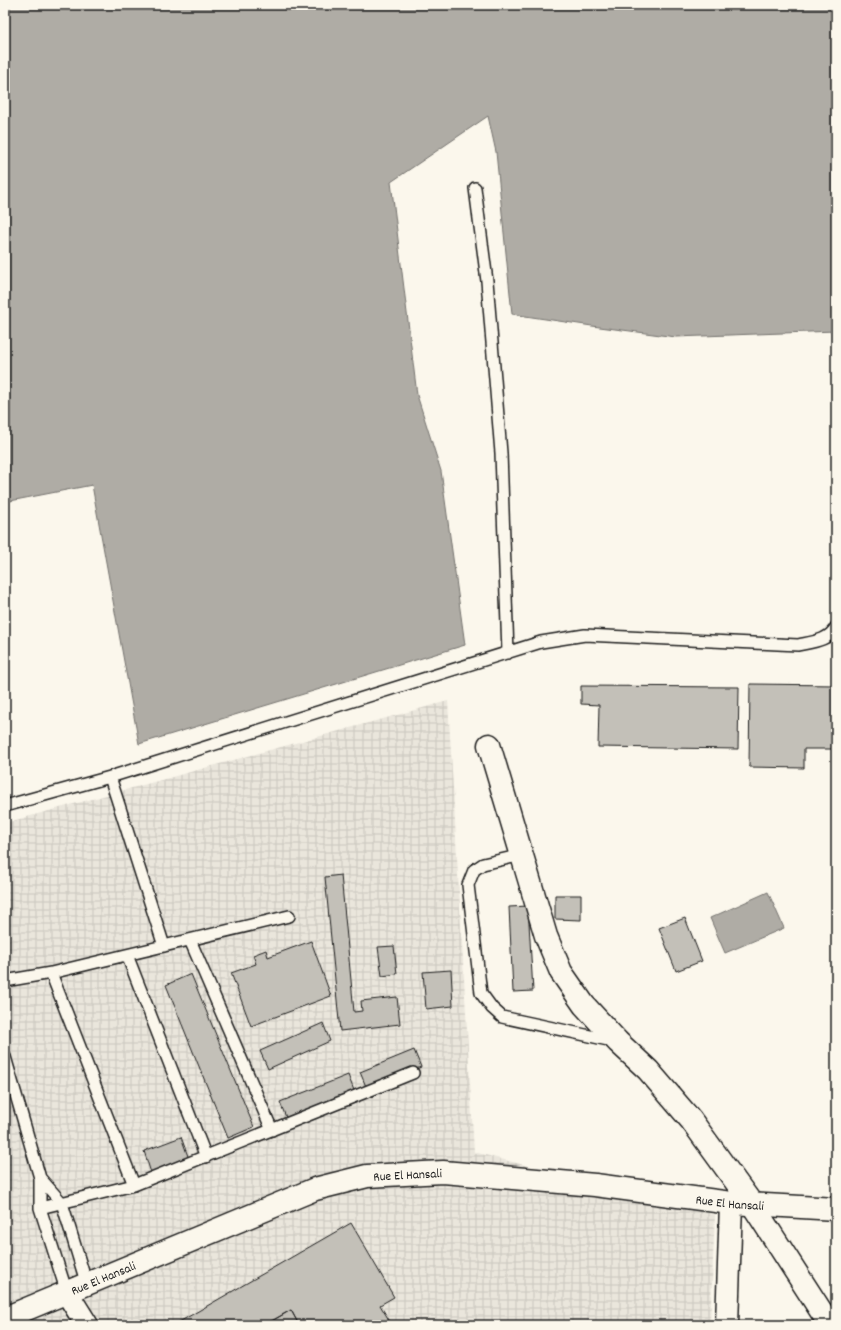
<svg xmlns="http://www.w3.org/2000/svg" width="841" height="1330" font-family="Dekko,sans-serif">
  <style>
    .industrial { fill: url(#industrial-grid) }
    .water { fill: #afaca5; stroke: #74726e }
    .building { fill: #c3c0b8; stroke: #1c1c1c }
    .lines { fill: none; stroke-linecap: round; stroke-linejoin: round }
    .service-casing { stroke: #1c1c1c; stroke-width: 14 }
    .minor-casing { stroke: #1c1c1c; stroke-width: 25 }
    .service { stroke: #fbf7ec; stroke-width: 11 }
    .minor { stroke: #fbf7ec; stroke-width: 22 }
    .labels { text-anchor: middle; stroke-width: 3; stroke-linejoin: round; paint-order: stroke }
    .street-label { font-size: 13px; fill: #1c1c1c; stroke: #fbf7ec }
  </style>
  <defs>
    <pattern id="industrial-grid" width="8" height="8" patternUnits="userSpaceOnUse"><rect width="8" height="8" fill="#eae6dc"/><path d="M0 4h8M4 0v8" fill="none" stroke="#c8c5bc"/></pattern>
  </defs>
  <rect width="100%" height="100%" fill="#fbf7ec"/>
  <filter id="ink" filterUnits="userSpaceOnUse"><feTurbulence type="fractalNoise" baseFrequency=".025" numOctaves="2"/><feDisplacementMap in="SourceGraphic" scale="8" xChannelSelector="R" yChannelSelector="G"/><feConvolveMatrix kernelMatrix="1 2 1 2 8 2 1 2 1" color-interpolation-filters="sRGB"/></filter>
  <g filter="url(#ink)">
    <path class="industrial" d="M448 701 474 1152 715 1215 710 1325H5V823Z"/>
    <path class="water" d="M5 5H836V331L676 337 592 326 512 314 496 152 488 116 391 182 417 395 441 471 465 645 139 744 92 485 5 502Z
      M768 892 784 928 725 953 710 918Z"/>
    <path class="building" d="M750 684 836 685V749H804V768L749 767Z
      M581 686 739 687 738 749 598 747 599 705 581 704Z
      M341 875 354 1012 362 1011 361 1001 397 997 400 1024 340 1031 325 877Z
      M555 895H581V920L555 919Z
      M528 906 533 991 513 992 509 907Z
      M685 918 702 961 676 971 659 928Z
      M311 941 331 996 251 1026 231 973 256 964 253 955 266 950 268 957Z
      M394 946 397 974 382 976 378 947Z
      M451 970 453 1006 426 1009 423 972Z
      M191 974 254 1127 228 1138 166 985Z
      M323 1023 330 1041 268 1069 260 1051Z
      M414 1050 421 1067 367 1089 360 1072Z
      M348 1075 355 1093 287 1120 280 1102Z
      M181 1137 189 1159 151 1173 144 1151Z
      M351 1223 394 1297 380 1305 392 1325H299L291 1310 265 1325H174Z
      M291 1310 299 1325H267L266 1324Z"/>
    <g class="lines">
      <defs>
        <path id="service" d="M475 188 487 281 501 453 508 653
          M110 777 164 946
          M5 806 110 777 541 642 585 635 798 645C811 642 829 641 836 627
          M522 855 483 864 474 870 468 885 481 993 492 1008 502 1017 613 1041
          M190 940 272 1130
          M127 955 206 1157
          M51 973 134 1185
          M5 981 51 973 289 916
          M5 1057 40 1178V1208L67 1293
          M40 1178 62 1203 87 1285
          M40 1208 134 1185 413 1073"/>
        <g id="minor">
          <path d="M489 745 546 936 561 972 584 1005 618 1042 648 1070 691 1120 752 1204 830 1325"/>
          <path d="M67 1293 87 1325"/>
          <path id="s1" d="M5 1318 315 1189 367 1176 443 1172 595 1185 731 1203 836 1209"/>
          <path d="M727 1325 731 1203"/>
        </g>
      </defs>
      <use href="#service" class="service-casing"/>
      <use href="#minor" class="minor-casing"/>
      <use href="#service" class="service"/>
      <use href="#minor" class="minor"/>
    </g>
  </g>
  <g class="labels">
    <g class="street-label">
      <text dy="5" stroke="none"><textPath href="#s1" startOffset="430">Rue El Hansali</textPath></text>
      <text dy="5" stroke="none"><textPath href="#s1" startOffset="754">Rue El Hansali</textPath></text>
      <text dy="5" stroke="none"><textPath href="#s1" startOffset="106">Rue El Hansali</textPath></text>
    </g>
  </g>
  <rect width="841" height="1330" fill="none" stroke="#fbf7ec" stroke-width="20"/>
  <rect x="10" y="10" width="821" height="1310" fill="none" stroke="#1c1c1c" stroke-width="1.5" filter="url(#ink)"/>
</svg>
